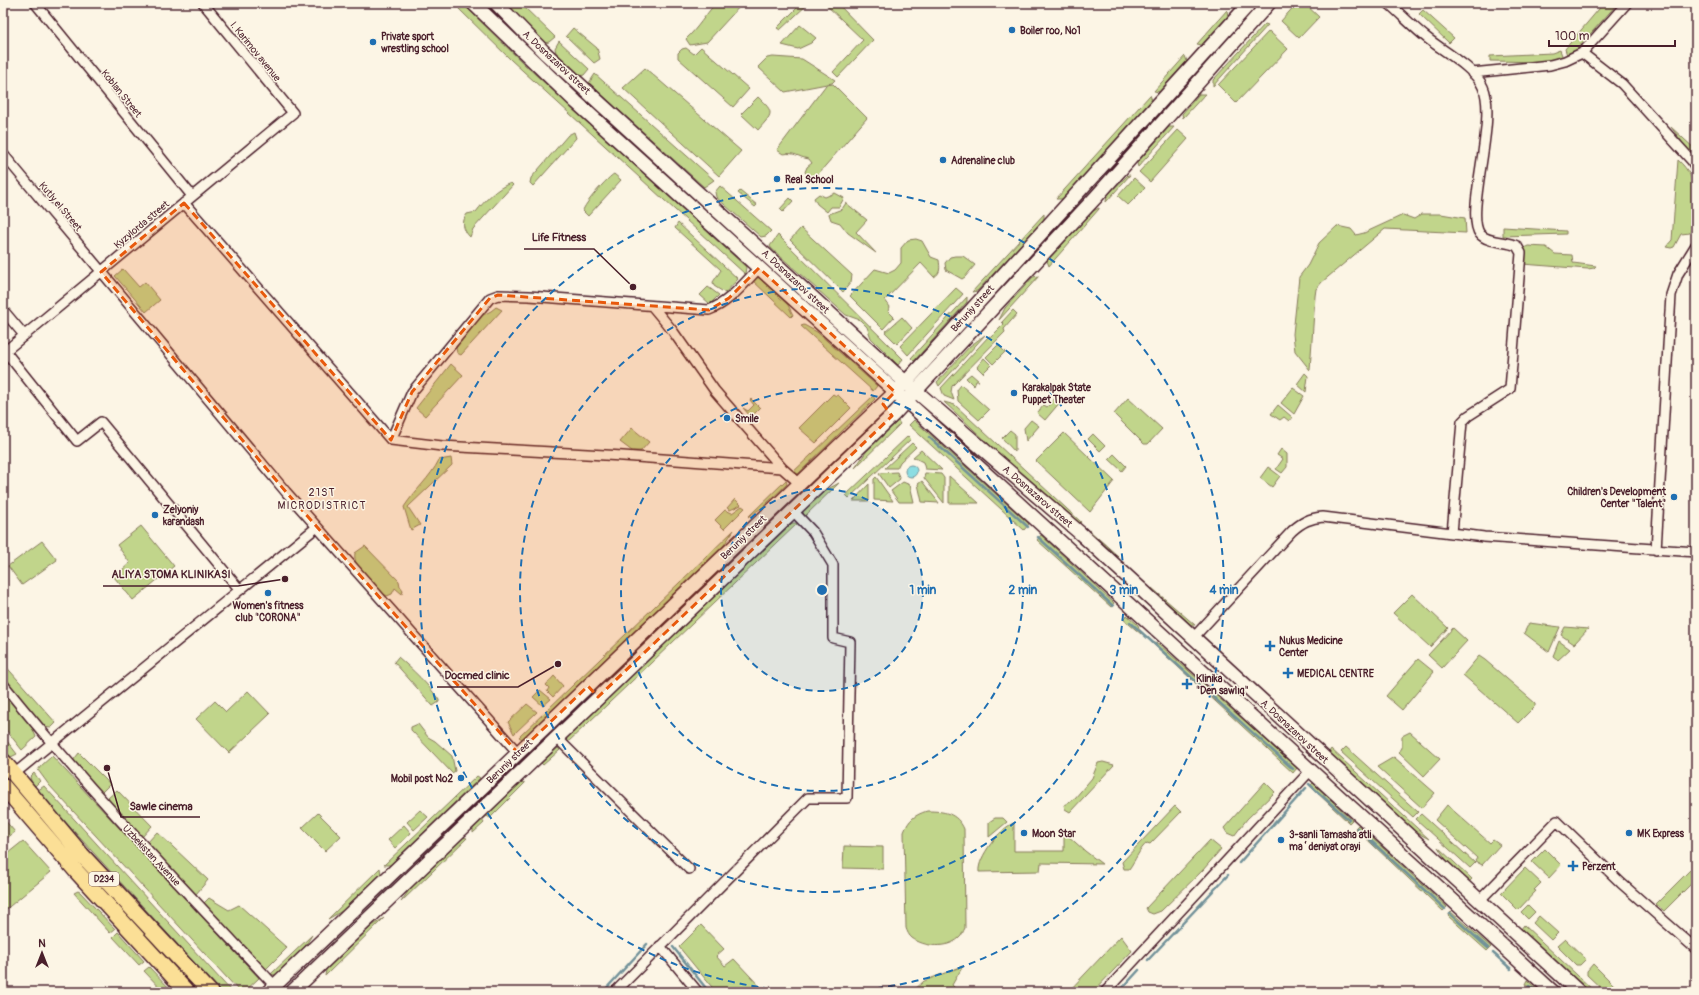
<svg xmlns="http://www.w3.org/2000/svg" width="1699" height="995" font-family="Pangolin,sans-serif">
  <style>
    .green { fill: #c1d58b; stroke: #867a5b }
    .water { fill: #8bdde2; stroke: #719199 }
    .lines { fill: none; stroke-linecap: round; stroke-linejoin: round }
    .stream { stroke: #719199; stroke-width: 2.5 }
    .street-casing { stroke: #4a1f2b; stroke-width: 12 }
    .secondary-casing { stroke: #4a1f2b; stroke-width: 16 }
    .primary-casing { stroke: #4a1f2b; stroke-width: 18 }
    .street { stroke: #fcf5e5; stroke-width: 9 }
    .secondary { stroke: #fcf5e5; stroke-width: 13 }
    .primary { stroke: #fbdf96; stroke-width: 15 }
    .marked { fill: #e8590c; fill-opacity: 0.2; stroke: #e8590c; stroke-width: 3; stroke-dasharray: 8 5; stroke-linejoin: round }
    .ring { fill: none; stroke: #1f6fb2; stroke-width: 2; stroke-dasharray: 7 5 }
    .poi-dot { fill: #1f6fb2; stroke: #fcf5e5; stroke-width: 1.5 }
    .labels { text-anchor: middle; stroke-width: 3; stroke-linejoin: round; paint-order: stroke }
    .shield { fill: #fcf5e5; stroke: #7f5f63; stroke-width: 1 }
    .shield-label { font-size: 9px; font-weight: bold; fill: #4a1f2b }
    .poi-label { font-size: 10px; font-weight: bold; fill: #4a1f2b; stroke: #fcf5e5; text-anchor: start }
    .street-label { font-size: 10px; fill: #4a1f2b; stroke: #fcf5e5 }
    .neighbourhood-label { font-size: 11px; letter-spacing: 1px; fill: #4a1f2b; stroke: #fcf5e5 }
    .centre { fill: #1f6fb2; stroke: #fcf5e5; stroke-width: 2 }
    .ring-label { font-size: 12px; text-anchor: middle; font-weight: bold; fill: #1f6fb2; stroke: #fcf5e5; stroke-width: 3; stroke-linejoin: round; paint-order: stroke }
    .leader { fill: none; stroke: #4a1f2b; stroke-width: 1.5 }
    .callout-dot { fill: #4a1f2b; stroke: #fcf5e5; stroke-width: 1.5 }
    .callout-label { font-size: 11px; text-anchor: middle; font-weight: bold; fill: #4a1f2b; stroke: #fcf5e5; stroke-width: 3; stroke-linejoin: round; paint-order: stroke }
  </style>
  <rect width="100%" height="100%" fill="#fcf5e5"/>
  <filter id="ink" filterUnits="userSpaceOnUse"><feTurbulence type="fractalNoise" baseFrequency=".025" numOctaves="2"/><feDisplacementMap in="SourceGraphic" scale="8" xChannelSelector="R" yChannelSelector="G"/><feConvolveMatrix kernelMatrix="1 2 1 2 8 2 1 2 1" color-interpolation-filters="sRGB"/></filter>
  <g filter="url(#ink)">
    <path class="green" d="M503 3H520L555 37 549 42 545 43Z
      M716 3 742 4 707 42 690 45 686 39C698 28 705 15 716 3Z
      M802 3H809L780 30 777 28Z
      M824 3H837L873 40 838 77 833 72 863 40Z
      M1297 3H1304L1319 17 1299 38 1281 21Z
      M1604 3H1618L1576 50 1567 55 1565 49Z
      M463 4 524 64 746 267 745 274 511 60 459 9Z
      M1227 10 1228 17 1202 45 1197 44Z
      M1423 10 1454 38 1449 43 1419 14Z
      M1265 24 1268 25 1213 86V80Z
      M800 25 816 38 811 43 798 49 782 45Z
      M573 28 597 48 600 59 594 63 566 36Z
      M1269 31 1288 49 1236 103 1218 85Z
      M559 41 589 69 584 75 580 76 556 53 555 48Z
      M701 47 749 89 733 107 678 58V53L682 49 686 48 694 54Z
      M1560 50 1563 58 1549 62 1490 61V56L1552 53Z
      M1185 56 1187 61 1159 92 1154 91Z
      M773 57 802 59 835 80 832 83 785 92 758 67 767 58Z
      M645 68 741 151 719 176 623 88Z
      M595 74 714 180 704 187 589 83Z
      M833 84 867 118 812 181 805 172 807 167 812 163 809 159C797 157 796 152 783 154L777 150 826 85Z
      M1199 94H1205L1183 118 1182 114Z
      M1150 95 1152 100 1063 199H1056Z
      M758 97C775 113 773 113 758 130L741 114Z
      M1169 127H1174L1138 167 1137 163Z
      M1671 127 1696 150V161Z
      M1178 130 1188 139 1150 182 1139 172Z
      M574 132 576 138 533 186 530 183 531 178 568 135Z
      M1678 160C1699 178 1699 208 1690 233L1681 234 1674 247 1671 248 1666 247 1672 240Z
      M614 174 621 180 588 216 583 211C583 205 609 176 614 174Z
      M1128 175H1130L1106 202 1107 195Z
      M1134 178 1145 188 1128 205 1118 196Z
      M511 183 513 185 473 229 470 237C463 230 461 222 467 214L476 212C484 201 498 187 511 183Z
      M720 186 771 231 766 236 761 237 716 197 715 192Z
      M740 191 757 205 755 207 738 193Z
      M835 193 844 198 839 207H831L827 212 817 204 814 198 819 194 825 197Z
      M790 198 793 201 783 212 780 209Z
      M846 203 867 220 856 232 876 253 848 233 840 223 831 220 829 214 842 209Z
      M1099 208V209L1049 266 1047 261 1093 211Z
      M1044 214V220L977 291 972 292Z
      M1422 214H1441L1465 218 1466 233 1385 229 1322 282 1316 289 1315 296 1310 370 1295 351 1293 334 1299 277 1308 265 1319 243 1337 226 1351 229 1356 235 1364 233 1403 215 1414 219Z
      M678 223 738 279 725 293 714 286 713 282 721 270 675 228Z
      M1503 227 1566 231V234L1503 236Z
      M801 228 852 275 851 282 843 292 790 240Z
      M778 235 903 359 898 365 871 338 867 327 860 320 846 315 771 248 770 246Z
      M916 239 922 241 931 257 939 260C940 268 941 273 934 277L921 263 885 300 890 307 888 311 894 317 883 329 850 296 875 269 889 273 895 270 901 263V248L908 240Z
      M1528 246 1546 247 1555 254 1572 255 1573 263 1596 266 1594 268 1588 269 1522 264V249Z
      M955 256H963L975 265 965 277 962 279 946 270 945 263 950 257Z
      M123 269 139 287 145 282 160 300 146 312 115 276Z
      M1039 276 999 320 1005 308 1033 277Z
      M754 277 759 278 788 305 793 315 791 317 751 279Z
      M708 287 719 295 710 304 700 295Z
      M956 288 963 294 908 355 900 346Z
      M967 297V302L914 361 911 358Z
      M496 307 502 310 461 355 457 353 456 348 479 317 491 311Z
      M1013 310 1017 314 1004 329 1005 332 952 386 951 392 954 400 944 396 941 388 989 336 991 337 1004 324 1002 322Z
      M902 317 912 328 897 344 885 332Z
      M804 325 817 332 877 386 873 391 801 326Z
      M985 335 939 386 937 382 970 346Z
      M998 345 1005 352 993 364 986 357Z
      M984 358 991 365 983 373 977 367Z
      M451 364 463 375 425 416 416 408Z
      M1305 373 1308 376 1306 392 1297 384Z
      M971 374 979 381H976L974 386 966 378Z
      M961 385 989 410 979 420 958 401 957 390Z
      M1293 388 1304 396 1294 414 1281 403Z
      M833 394 836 396 838 395 851 408 816 443 799 428Z
      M873 396 875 399 798 474H791Z
      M1056 397 1061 401 1045 420 1037 413 1044 405 1047 407Z
      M1128 398 1162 429 1148 444H1144L1114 414Z
      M751 399 760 408 751 417 743 408 748 411 754 405 750 400Z
      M944 402 955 405 1081 522 1077 526Z
      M1278 405 1292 417 1289 421 1284 417 1280 420 1271 414Z
      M914 420 1029 524 1024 530 909 425Z
      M1031 420 1039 426 1026 441 1024 428Z
      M898 421 900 424 855 468 866 452Z
      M632 428 649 442 641 451H632L620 442Z
      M1010 430 1015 434V452L1002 438Z
      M1064 433 1114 481 1090 512 1036 461Z
      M1093 434 1105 446 1100 451 1088 439Z
      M908 436 911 439 849 498 846 495Z
      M912 443 916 447 900 462 897 468H885Z
      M1281 449 1287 454V467L1282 473 1276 469 1283 459 1277 455Z
      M921 450 942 470 925 469 923 462 913 457Z
      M1114 454 1126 466 1122 471 1109 459Z
      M451 458 452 465 408 507 420 525 411 530 404 507C415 490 430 478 439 460Z
      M1268 467 1280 476 1272 487 1260 478Z
      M897 472 900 479 889 488 879 474 881 473Z
      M925 473 941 474 944 478V503L924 478Z
      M949 476 979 503H949Z
      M876 477 893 501 874 500V479Z
      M786 480 787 484 763 507 748 517Z
      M922 481 939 503 922 502 918 484Z
      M903 482 910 485 914 502H899L891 491Z
      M839 483 804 517 803 511 826 490Z
      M869 484V501H853Z
      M735 499 741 505 730 510 727 508Z
      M742 506 745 508 724 529 715 520 725 510 732 513Z
      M792 523H798L567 743 566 738Z
      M141 526 174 566 133 600 114 577 130 563 117 545Z
      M734 530 724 545 522 739 519 737Z
      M1089 530 1119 557 1106 553 1087 534Z
      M1041 535 1114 603 1111 607 1037 540Z
      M42 541 57 560 22 585 8 566Z
      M365 546 399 581 400 586 403 590 402 594 395 588 392 594 387 596C375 590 352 568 355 553Z
      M1152 588 1195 625H1187L1153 594Z
      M1412 594 1448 628 1430 647 1393 613Z
      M1127 615 1138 625 1141 634 1123 619Z
      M1529 623 1560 627 1549 652 1524 633Z
      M1565 627 1588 629 1574 644 1561 635Z
      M1453 628 1467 641 1442 668 1428 655Z
      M1559 641 1570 649 1558 660 1553 656Z
      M1151 642 1159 644 1297 768 1293 773Z
      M1479 656 1485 660 1535 703V706L1518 723 1463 675Z
      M398 657C412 669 429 685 439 700V702L433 706 394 662Z
      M1418 659 1434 672 1402 710 1386 696Z
      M3 663 56 723 51 728 43 727 3 677Z
      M554 676 563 686 553 697 547 691 549 688 546 685Z
      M3 690 32 727 36 737 22 750 3 726Z
      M540 690 551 699 543 706 533 697Z
      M248 691 270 714 229 753 196 719 215 701 226 712Z
      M527 704 537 712 514 734 508 722Z
      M418 724 428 737 435 741 452 756 455 771 452 773 411 730V727Z
      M1410 732 1440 759 1424 776 1399 752 1402 748V736Z
      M3 736 17 754 11 757C1 755 3 745 3 736Z
      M1346 747 1418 812 1413 817 1341 752Z
      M558 748 560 750 543 765 541 763Z
      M1331 749 1429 839 1407 827 1330 756 1329 752Z
      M79 753 110 784 102 792 97 791 72 762Z
      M52 756 259 978 244 992H240L49 785 38 770 41 766Z
      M1394 757 1435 793 1422 808 1377 767Z
      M1103 762 1114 765 1070 812 1065 809 1064 805 1075 798 1092 778 1098 763Z
      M34 773 40 781 33 788 30 777Z
      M477 776 480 778 390 865H384Z
      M521 782 525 783 490 818 487 816 482 820 484 823 473 833V829Z
      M1265 782 1275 792 1247 819 1234 836 1227 833 1224 828Z
      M1313 783 1352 820 1349 823 1310 786Z
      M44 786 232 992H221L37 791Z
      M117 790 152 826 142 837 109 802 108 798Z
      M1447 805 1490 843 1493 840 1500 845 1482 865 1475 861 1477 858 1435 820Z
      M1175 806 1181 812 1150 844 1147 843C1140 848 1135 861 1129 869H1124L1122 862Z
      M420 810 428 817 414 830 407 822Z
      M927 811C944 811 957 813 964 829L965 928C963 931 962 936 959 938 947 949 924 947 912 938 909 936 907 931 906 928L904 832C909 819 915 815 927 811Z
      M318 813 341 836 325 851 302 828Z
      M1421 814 1475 863 1470 868 1416 819Z
      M3 818 15 832 3 841Z
      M995 818H1003L1007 822 989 837V822Z
      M1014 823V851H1064V836L1066 834 1085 851 1102 864 1041 863 1040 871 979 872C977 858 1001 827 1014 823Z
      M404 825 411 833 395 848 388 840Z
      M1358 825 1447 907 1443 911 1355 828Z
      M157 832 208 880 196 894 147 843Z
      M462 837 467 838 401 902 409 890Z
      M1210 840 1221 849 1203 870 1161 911 1153 914 1148 912 1146 908Z
      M23 841 51 872 4 911 3 857Z
      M844 846 883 847V869L843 868Z
      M1438 847 1472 879 1468 883 1452 869Z
      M1545 849 1561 865 1549 878 1532 862Z
      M1696 864V879L1664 911 1656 904Z
      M380 868 381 874 342 911 328 919Z
      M1525 868 1541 883 1534 890 1536 891 1518 910 1501 893Z
      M78 891 80 892 115 929 110 933 74 893Z
      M209 898 229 910 239 905 287 948 266 969 204 903Z
      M1528 905 1535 912 1528 919 1521 912Z
      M1451 912 1491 947 1487 951 1448 916Z
      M1539 916 1558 933 1551 940 1533 923Z
      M384 918 325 976 326 970 372 926Z
      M701 925 724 949 716 956 725 966 734 959 765 992H716L679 947Z
      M1524 925 1595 992H1586L1521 932V929Z
      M118 932 144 961 139 965 113 937Z
      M312 935 304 948 278 974 274 975 271 974Z
      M1121 936 1132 951 1093 992H1068Z
      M1565 939 1586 959 1580 965H1576L1557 946Z
      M1593 964 1615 986 1609 992H1605L1587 975V971Z
      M963 966 952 985 959 992H912L924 981Z
      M149 967 173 992H164L144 971Z
      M1527 980 1540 992H1534L1525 984Z"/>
    <path class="water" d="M905 471a6 6 0 1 1 12 0a6 6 0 1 1-12 0Z"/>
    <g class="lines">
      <path class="stream" d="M929 437 1028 527
        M1038 537 1113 606
        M1130 622 1293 769
        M1309 784 1349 820
        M1357 828 1445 909
        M1239 863 1306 788
        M1450 914 1488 948
        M673 947 709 992
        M1493 953 1511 969
        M1148 960 1228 875
        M1529 986 1537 992
        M603 992 647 944
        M1119 992 1139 970"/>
      <defs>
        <path id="street" d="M35 3 192 196
          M1388 3C1401 14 1413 27 1427 38 1443 51 1475 68 1483 87 1498 119 1464 214 1480 234 1487 243 1507 241 1517 246L1521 253 1510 389 1468 416 1462 422 1452 533
          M1582 53 1622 84 1692 161 1696 168
          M1472 73 1550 65 1565 61 1582 53 1627 3
          M3 154 286 492 518 753
          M184 203 391 440 442 446 623 456 782 468 799 483
          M652 306 672 330 715 391 782 468
          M3 310 24 335
          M5 351 77 441 101 422 240 590
          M3 353 293 113 203 3
          M391 440 412 392 490 298 498 295 529 296 709 310C730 302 744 283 759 268
          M1656 550 1671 295 1678 274 1696 245
          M1194 637 1292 531C1302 522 1310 518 1323 517L1484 537 1696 552
          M3 684C88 790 182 887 275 986
          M557 738 689 869
          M14 774 317 527
          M1479 901 1557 821 1621 883 1696 949
          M660 946 698 992
          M615 992 808 798H847L850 642 833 638V565L813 532 794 512
          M1105 992 1311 770"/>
        <path id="secondary" d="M473 3 576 102 926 419 1553 992
          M496 3 545 53 895 373 1080 533 1579 992
          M268 992 906 382 1250 3
          M292 992 894 414 1096 197 1269 3"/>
        <path id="primary" d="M3 761 82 855 210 992
          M3 786 77 872 187 992"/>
      </defs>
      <use href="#street" class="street-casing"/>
      <use href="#secondary" class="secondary-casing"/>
      <use href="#primary" class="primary-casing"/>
      <use href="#street" class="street"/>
      <use href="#secondary" class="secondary"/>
      <use href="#primary" class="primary"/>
    </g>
  </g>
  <path class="marked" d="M184 203 391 440 412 392 490 298 498 295 709 310 729 298 759 268 895 392 883 404 892 416 598 697 588 686 518 753 286 492 101 272Z"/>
  <circle cx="822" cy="590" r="101" fill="#1f6fb2" fill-opacity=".12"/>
  <g class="ring">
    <circle cx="822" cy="590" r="101"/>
    <circle cx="822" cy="590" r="201"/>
    <circle cx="822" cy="590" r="302"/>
    <path d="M818 992A402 402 0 1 1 826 992"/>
  </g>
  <g class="poi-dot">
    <circle cx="1012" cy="30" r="4"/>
    <circle cx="373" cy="42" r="4"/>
    <circle cx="943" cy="160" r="4"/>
    <circle cx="777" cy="179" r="4"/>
    <circle cx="1014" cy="393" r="4"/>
    <circle cx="727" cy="418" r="4"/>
    <circle cx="1674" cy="497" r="4"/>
    <circle cx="155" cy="515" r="4"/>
    <circle cx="268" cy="593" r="4"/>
    <path d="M1268 640h4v4h4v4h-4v4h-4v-4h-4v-4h4z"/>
    <path d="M1286 667h4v4h4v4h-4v4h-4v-4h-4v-4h4z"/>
    <path d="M1185 678h4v4h4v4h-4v4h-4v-4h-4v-4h4z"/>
    <circle cx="461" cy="778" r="4"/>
    <circle cx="1024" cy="833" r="4"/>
    <circle cx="1629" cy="833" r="4"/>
    <circle cx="1281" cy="840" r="4"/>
    <path d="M1571 860h4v4h4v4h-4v4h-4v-4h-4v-4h4z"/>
  </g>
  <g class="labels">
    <rect class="shield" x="89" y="872" width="30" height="14" rx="3"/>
    <g class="shield-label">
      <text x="104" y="882">D234</text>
    </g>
    <g class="poi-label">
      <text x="1020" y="34">Boiler roo, №1</text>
      <text x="381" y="40">Private sport<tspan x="381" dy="12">wrestling school</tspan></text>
      <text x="951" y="164">Adrenaline club</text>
      <text x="785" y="183">Real School</text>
      <text x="1022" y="391">Karakalpak State<tspan x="1022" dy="12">Puppet Theater</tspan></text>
      <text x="735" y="422">Smile</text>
      <text x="1666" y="495" text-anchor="end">Children's Development<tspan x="1666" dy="12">Center "Talent"</tspan></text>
      <text x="163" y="513">Zelyoniy<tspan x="163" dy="12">karandash</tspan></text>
      <text x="268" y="609" text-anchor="middle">Women's fitness<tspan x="268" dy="12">club "CORONA"</tspan></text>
      <text x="1279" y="644">Nukus Medicine<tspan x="1279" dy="12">Center</tspan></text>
      <text x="1297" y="677">MEDICAL CENTRE</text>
      <text x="1196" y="682">Klinika<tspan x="1196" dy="12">"Den sawlıq"</tspan></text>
      <text x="453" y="782" text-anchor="end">Mobil post №2</text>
      <text x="1032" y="837">Moon Star</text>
      <text x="1637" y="837">MK Express</text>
      <text x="1289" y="838">3-sanli Tamasha atli<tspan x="1289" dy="12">maʻdeniyat orayi</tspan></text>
      <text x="1582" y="870">Perzent</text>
    </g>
    <g class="street-label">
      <text transform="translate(256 51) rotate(51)" y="4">I. Karimov avenue</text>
      <text transform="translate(557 62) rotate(43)" y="4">A. Dosnazarov street</text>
      <text transform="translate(122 93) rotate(51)" y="4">Koblan Street</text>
      <text transform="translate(61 206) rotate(50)" y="4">Kutly el Street</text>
      <text transform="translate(141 224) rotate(-40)" y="4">Kyzylorda street</text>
      <text transform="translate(796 281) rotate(43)" y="4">A. Dosnazarov street</text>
      <text transform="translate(972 308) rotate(-48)" y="4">Beruniy street</text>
      <text transform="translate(1038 496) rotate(41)" y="4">A. Dosnazarov street</text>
      <text transform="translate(743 537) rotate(-44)" y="4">Beruniy street</text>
      <text transform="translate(1295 731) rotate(43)" y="4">A. Dosnazarov street</text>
      <text transform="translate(509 761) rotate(-44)" y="4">Beruniy street</text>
      <text transform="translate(152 855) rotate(47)" y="4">Uzbekistan Avenue</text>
    </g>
    <g class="neighbourhood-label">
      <text x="322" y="496">21ST<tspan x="322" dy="13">MICRODISTRICT</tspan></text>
    </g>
  </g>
  <circle cx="822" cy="590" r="6" class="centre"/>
  <g class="ring-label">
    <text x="923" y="594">1 min</text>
    <text x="1023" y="594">2 min</text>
    <text x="1124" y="594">3 min</text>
    <text x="1224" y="594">4 min</text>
  </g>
  <path class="leader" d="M633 287L594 249H524M285 579L238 586H103M558 664L518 687H437M107 768L121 817H200"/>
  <g class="callout-dot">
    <circle cx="633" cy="287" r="4"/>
    <circle cx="285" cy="579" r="4"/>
    <circle cx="558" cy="664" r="4"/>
    <circle cx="107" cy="768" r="4"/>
  </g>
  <g class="callout-label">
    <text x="559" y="241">Life Fitness</text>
    <text x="171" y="578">ALIYA STOMA KLINIKASI</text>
    <text x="477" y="679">Docmed clinic</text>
    <text x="161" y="810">Sawle cinema</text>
  </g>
  <rect width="1699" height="995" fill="none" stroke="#fcf5e5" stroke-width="16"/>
  <rect x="8" y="8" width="1683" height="979" fill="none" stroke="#4a1f2b" stroke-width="1.5" filter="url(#ink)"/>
  <g transform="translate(42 953)" stroke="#fcf5e5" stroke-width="3" paint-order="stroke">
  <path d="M0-3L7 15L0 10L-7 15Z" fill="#4a1f2b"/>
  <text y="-6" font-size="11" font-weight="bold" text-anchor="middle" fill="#4a1f2b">N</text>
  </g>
  <path d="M1549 40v6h126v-6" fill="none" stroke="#4a1f2b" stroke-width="2"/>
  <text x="1555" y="40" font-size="12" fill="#4a1f2b" stroke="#fcf5e5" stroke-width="3" paint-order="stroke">100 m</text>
</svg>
